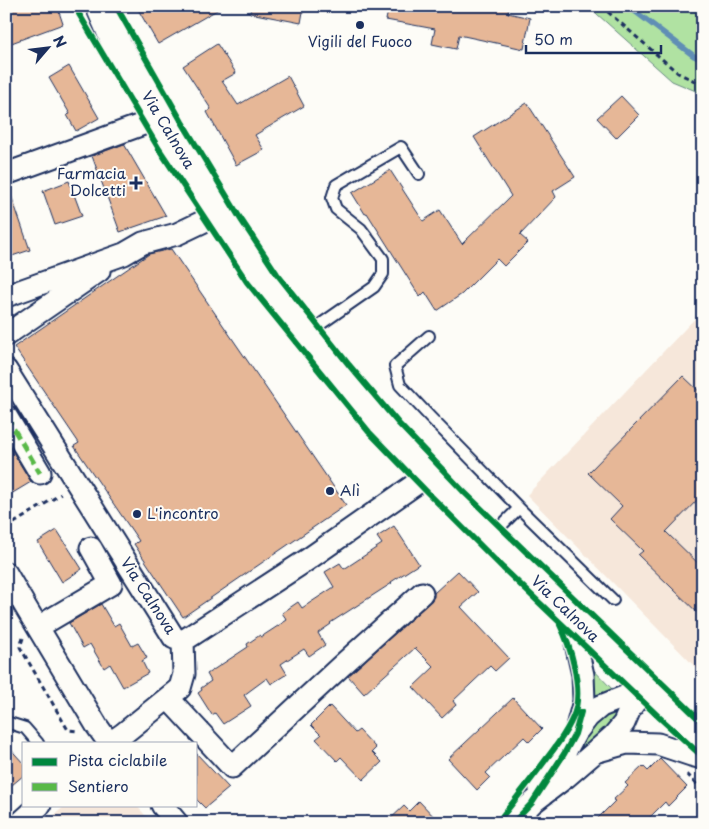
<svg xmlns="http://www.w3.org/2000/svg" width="709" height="829" font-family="'Playpen Sans',sans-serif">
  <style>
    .built { fill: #f6e7da }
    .green { fill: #b0e2a2; stroke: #668880 }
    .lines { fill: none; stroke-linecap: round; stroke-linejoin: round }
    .stream { stroke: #608eb5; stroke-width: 5.5 }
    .building { fill: #e6b797; stroke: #1b2f5e }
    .lane-casing { stroke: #1b2f5e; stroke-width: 14 }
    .street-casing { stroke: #1b2f5e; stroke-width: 25 }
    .secondary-casing { stroke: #1b2f5e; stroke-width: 31 }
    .path { stroke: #1b2f5e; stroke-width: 3; stroke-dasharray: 5 4; stroke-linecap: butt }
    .lane { stroke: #fdfcf7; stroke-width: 10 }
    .street { stroke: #fdfcf7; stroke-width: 21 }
    .secondary { stroke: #fdfcf7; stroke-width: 28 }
    .quiet { stroke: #58b947; stroke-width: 5; stroke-dasharray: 10 5; stroke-linecap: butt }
    .cycleway-casing { stroke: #fdfcf7; stroke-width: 9 }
    .cycleway { stroke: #00873e; stroke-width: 6 }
    .poi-dot { fill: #1b2f5e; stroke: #fdfcf7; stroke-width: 2 }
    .labels { text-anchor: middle; stroke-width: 4; stroke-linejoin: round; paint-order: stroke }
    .poi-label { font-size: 15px; fill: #1b2f5e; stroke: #fdfcf7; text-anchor: start }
    .street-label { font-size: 15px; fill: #1b2f5e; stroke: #fdfcf7 }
  </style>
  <rect width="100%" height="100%" fill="#fdfcf7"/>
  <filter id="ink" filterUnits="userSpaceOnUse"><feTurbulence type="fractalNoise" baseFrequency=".02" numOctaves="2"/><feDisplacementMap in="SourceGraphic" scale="10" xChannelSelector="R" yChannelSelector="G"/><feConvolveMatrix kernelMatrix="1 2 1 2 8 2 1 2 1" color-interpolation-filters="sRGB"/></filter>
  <g filter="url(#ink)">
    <path class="built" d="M703 310V675L527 495Z
      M66 805H136L152 823H45Z"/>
    <path class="green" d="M588 6H703V94L672 81Z
      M587 663 615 692 590 705Z
      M625 702 621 717 575 758 577 745 586 729Z"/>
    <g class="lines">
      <path class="stream" d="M628 6 694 56 703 60"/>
    </g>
    <path class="building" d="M6 6H57L63 24 6 45Z
      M136 6H224L158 44Z
      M251 6H304L301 23 250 13Z
      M389 6H496L509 9 508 13 530 18 524 49 459 35 456 49 432 44 435 29 386 20Z
      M217 44 236 73 222 81 238 105 288 76 304 106 255 135 264 150 236 165 207 112 211 109 183 66Z
      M69 66 99 118 76 131 67 115 70 114 49 78Z
      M621 96 639 115 616 138 597 118Z
      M527 103 575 177 553 191 556 197 520 235 528 242 504 266 497 259 462 294 437 311 425 292 420 297 367 213 365 214 352 193 390 170 423 221 440 210 462 244 511 196 474 137Z
      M124 144 166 216 120 232 92 156Z
      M69 181 82 216 55 225 43 191Z
      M6 189H9L30 250 6 258Z
      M171 249 346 505 183 617 134 544 139 541 74 446 79 443 14 347 149 254Z
      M683 376 703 395V494L666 532 703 568V618L638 555 643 551 610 519 622 506 588 473Z
      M6 441 31 482 6 497Z
      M394 526 419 564 391 582 392 583 330 623 331 624 318 633 325 645 309 656 304 649 281 664 287 674 271 684 267 678 244 695 251 706 223 724 215 713 212 715 198 693 202 690 201 688 211 681 207 674 248 647 247 644 260 635 261 637 287 620 282 613 298 602 302 608 334 587 325 572 340 563 344 569 382 544 377 537Z
      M57 530 82 569 62 582 38 542Z
      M458 571 478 592 461 607 509 658 495 671 490 666 453 701 456 705 442 718 413 687 434 667 415 648 364 694 348 676 430 602 434 597V593Z
      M101 604 114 626 119 623 132 646 138 643 147 658 142 661 148 673 123 687 110 664 104 668 90 644 83 648 69 623Z
      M513 698 542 729 529 742 524 737 486 773 490 777 477 790 448 759Z
      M330 706 355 733 359 730 376 748 372 752 382 762 363 780 341 757 337 761 316 739 321 735 311 725Z
      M6 744 24 764V775L6 790Z
      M196 753 229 788 205 808 196 799Z
      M660 759 687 787 668 806 665 802 644 823H593L615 801 613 800 628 786 625 783 643 766 648 771Z
      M419 801 440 823H386L404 806 409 811Z"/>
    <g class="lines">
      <defs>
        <path id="lane" d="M308 333 374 287 383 274V259L361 229 336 209 332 198 336 185 401 147 419 174
          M429 336 395 366 400 385 430 417 519 508
          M492 535 519 508 613 600
          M6 722 25 728 38 743"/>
        <path id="street" d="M6 174 160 118
          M6 296 124 254 143 243 177 234 219 214
          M6 335 99 271
          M6 370 174 638 183 641 307 560 430 474
          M6 416 40 473
          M6 573 25 606 97 726 109 743
          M38 627 111 584 91 548
          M168 698 232 767 340 667 422 593
          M578 730 588 717 601 706 634 693 646 686
          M110 743 123 734 180 688 184 674 183 641
          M597 750 614 735 624 723 630 709 646 686
          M540 790 564 754 575 734 584 701 583 675 576 644 575 619
          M162 805 177 823
          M20 823 40 805
          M513 823 532 803 566 777 595 752 627 743 658 744 691 755 703 758"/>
        <path id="secondary" d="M100 6 117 45 160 118 219 214 269 286 323 353 396 439 430 474 546 591 703 741"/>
      </defs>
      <use href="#lane" class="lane-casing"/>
      <use href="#street" class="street-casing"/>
      <use href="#secondary" class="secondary-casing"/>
      <path class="path" d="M73 6 79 14
        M601 6 678 73 703 85
        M6 528 61 494
        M23 638 20 647 68 730 78 731
        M687 774 703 791"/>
      <use href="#lane" class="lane"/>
      <use href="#street" class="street"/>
      <use href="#secondary" class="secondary"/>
      <path class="quiet" d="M6 416 40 473"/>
      <defs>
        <path id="cycleway" d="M116 6 182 122 240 218 277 274 349 365 399 424 463 491 703 723
          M79 14 159 149 247 282 369 432 427 492 503 568 660 718 703 757
          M497 823C514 801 531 780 547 758 558 744 572 725 576 708 581 684 571 647 560 625
          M513 823 532 803 564 754 575 734 581 712"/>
      </defs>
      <use href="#cycleway" class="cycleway-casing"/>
      <use href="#cycleway" class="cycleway"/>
    </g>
  </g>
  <g class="poi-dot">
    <circle cx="360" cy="25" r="5"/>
    <path d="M133.5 175.5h5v5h5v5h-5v5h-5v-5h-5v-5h5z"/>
    <circle cx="330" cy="491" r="5"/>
    <circle cx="137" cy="514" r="5"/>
  </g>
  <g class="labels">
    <g class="poi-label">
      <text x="360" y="47" text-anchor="middle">Vigili del Fuoco</text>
      <text x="126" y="179" text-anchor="end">Farmacia<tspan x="126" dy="17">Dolcetti</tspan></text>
      <text x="340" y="496">Alì</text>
      <text x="147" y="519">L'incontro</text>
    </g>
    <g class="street-label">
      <text transform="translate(168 130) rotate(59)" y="5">Via Calnova</text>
      <text transform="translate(148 596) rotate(57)" y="5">Via Calnova</text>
      <text transform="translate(565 609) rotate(44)" y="5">Via Calnova</text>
    </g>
  </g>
  <rect width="709" height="829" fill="none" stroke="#fdfcf7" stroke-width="25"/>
  <rect x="12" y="12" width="684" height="804" fill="none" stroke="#1b2f5e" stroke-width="2" filter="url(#ink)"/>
  <rect x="22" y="742" width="175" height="65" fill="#fdfcf7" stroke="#a3aaba"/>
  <rect x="32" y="758" width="25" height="8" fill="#00873e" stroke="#a3aaba"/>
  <text x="68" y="766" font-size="15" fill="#1b2f5e">Pista ciclabile</text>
  <rect x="32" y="783" width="25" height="8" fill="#58b947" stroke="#a3aaba"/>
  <text x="68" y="792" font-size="15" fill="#1b2f5e">Sentiero</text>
  <g transform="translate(48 48) rotate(62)" stroke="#fdfcf7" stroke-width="4" paint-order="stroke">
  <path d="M0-4L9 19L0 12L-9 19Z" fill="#1b2f5e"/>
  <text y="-8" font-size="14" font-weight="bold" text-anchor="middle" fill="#1b2f5e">N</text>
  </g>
  <path d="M526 45v8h135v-8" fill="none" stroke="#1b2f5e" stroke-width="2.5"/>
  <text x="534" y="45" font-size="15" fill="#1b2f5e" stroke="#fdfcf7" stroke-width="4" paint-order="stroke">50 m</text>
</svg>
